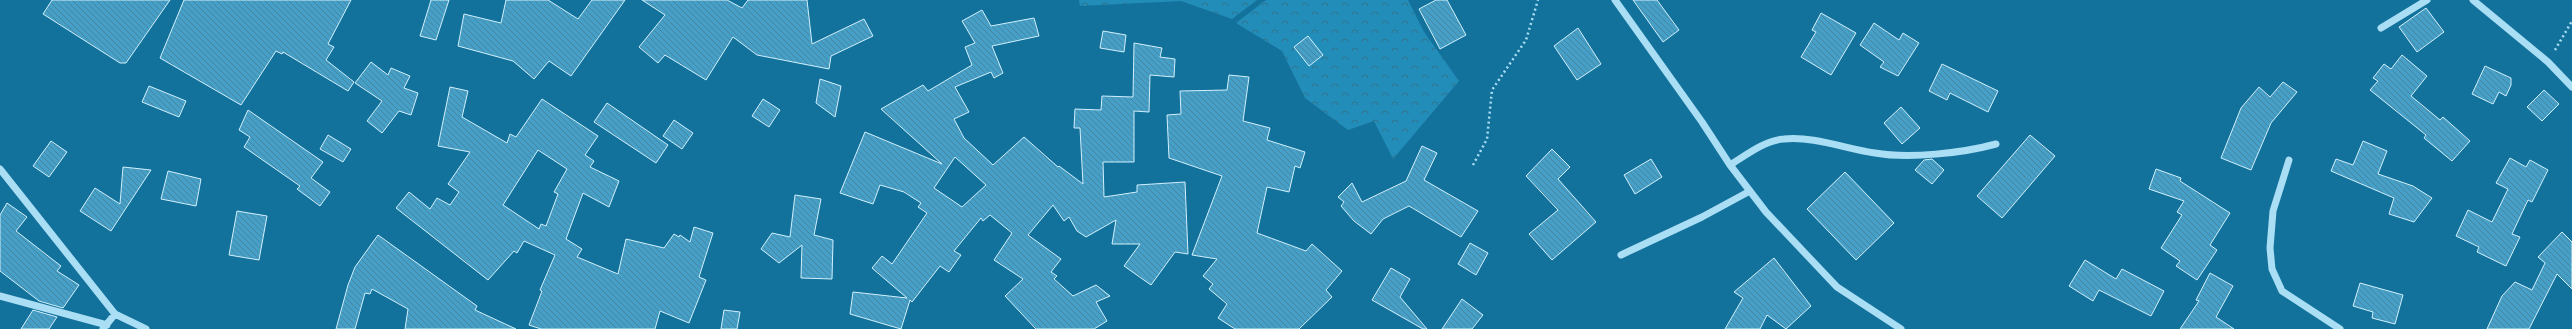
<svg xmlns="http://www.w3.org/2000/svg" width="2572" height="329" font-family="Quicksand,sans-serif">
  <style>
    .park { fill: url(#park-crowns) }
    .building { fill: url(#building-back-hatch); stroke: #d1f0fd; fill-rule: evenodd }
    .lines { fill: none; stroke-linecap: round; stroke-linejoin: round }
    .path { stroke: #a9def4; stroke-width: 2.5; stroke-dasharray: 2 3; stroke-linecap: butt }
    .minor { stroke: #a9def4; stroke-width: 7 }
  </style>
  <defs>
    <pattern id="park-crowns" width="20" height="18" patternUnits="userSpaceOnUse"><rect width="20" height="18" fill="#228db9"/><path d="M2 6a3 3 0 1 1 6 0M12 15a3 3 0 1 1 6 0" fill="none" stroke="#33738d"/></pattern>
    <pattern id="building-back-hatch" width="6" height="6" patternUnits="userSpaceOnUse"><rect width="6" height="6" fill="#459fc6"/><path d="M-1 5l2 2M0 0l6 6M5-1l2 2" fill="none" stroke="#4786a1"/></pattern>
  </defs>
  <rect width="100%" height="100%" fill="#13729c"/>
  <path class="park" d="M1079 0H1257L1232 19 1181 1 1080 6Z
    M1266 0H1408L1424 32 1459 81 1393 159 1374 121 1348 130 1305 98 1282 51 1236 23Z"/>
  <path class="building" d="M52 0H170L126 63H120L43 14Z
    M184 0H351L328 44 334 47 326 60 354 82 348 91 283 52 282 54 276 51 241 105 160 58Z
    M431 0H449L436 40 420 36Z
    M506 0H548L578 19 592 0H625L571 76 549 61 534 79 513 61 458 46 464 14 501 23Z
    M642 0H727L742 8 748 0H807L812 44 864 19 873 36 831 56 829 69 757 55 733 37 706 80 665 55 658 63 639 47 665 15Z
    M1436 0H1447L1466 35 1440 49 1419 9Z
    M1633 0H1657L1679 30 1663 42Z
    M2426 8 2444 32 2417 52 2399 27Z
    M982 10 991 26 1034 18 1039 36 992 46 1003 73 994 78 991 72 955 87 969 112 954 119 964 138 993 165 1024 137 1058 167 1059 166 1083 184 1080 128H1074L1075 109 1101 110 1102 96 1133 97 1134 43 1162 48 1160 57 1175 59 1174 77 1150 75 1149 112 1134 111V162H1103L1104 197 1137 192V185L1185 182 1188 254 1175 252 1151 285 1124 266 1140 244H1112L1116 220 1086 237 1077 231 1069 217 1064 221 1053 205 1028 235 1061 259 1051 272 1057 276 1054 279 1073 296 1096 285 1110 296 1096 302 1107 321 1094 329H1036L1005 296 1023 279 994 260 1012 233 990 215 983 221 981 218 954 251 961 255 949 272 940 266 912 302 910 300 901 329 850 314 853 292 907 298 872 268 882 256 892 264 927 213 918 207 921 203 904 192 880 185 873 204 840 193 865 132 942 164 881 109 923 85 928 91 972 65 965 47 975 43 962 21ZM955 157 986 185 962 207 934 188Z
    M1821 13 1856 33 1831 75 1801 57 1816 32 1812 30Z
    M1874 23 1899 40 1903 33 1919 43 1898 76 1880 67 1884 62 1860 45Z
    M1578 28 1601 64 1577 80 1554 46Z
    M1103 31 1126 35 1124 52 1100 48Z
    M1308 36 1323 55 1309 66 1294 47Z
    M2402 55 2427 76 2411 96 2440 120 2443 117 2470 141 2452 161 2424 138 2426 135 2370 90 2378 81 2373 78 2384 64 2391 69Z
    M371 62 388 75 391 68 410 76 404 88 418 93 411 115 399 111 382 133 367 121 382 101 355 83Z
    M1942 64 1998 91 1988 112 1950 93 1947 100 1929 91Z
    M2485 66 2511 78V85L2506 96 2499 92 2493 104 2472 94Z
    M1229 75 1249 77 1243 121 1270 128 1267 140 1305 152 1300 168 1295 166 1289 192 1267 187 1257 233 1306 251 1312 244 1342 271 1326 290 1332 297 1299 329H1235L1218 318 1227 304 1209 289 1213 284 1203 276 1217 259 1192 255 1222 176 1169 158 1167 115 1181 114 1180 91 1227 90Z
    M820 79 841 86 835 117 816 103Z
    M2283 82 2297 92 2271 123 2251 170 2221 158 2241 108 2259 87 2270 97Z
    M149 86 186 101 179 117 142 102Z
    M450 87 468 91 462 117 507 143 510 134 516 137 542 99 598 136 585 155 594 161 590 167 619 181 609 207 583 193 566 239 582 249 577 257 618 274 626 239 664 248 674 234 679 237 680 235 690 242 694 227 713 233 699 277 706 280 689 323 660 311 655 329H541L529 325 542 291 540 290 555 255 524 241 517 253 514 251 488 280 396 208 409 192 430 209 437 198 450 205 459 192 448 184 470 152 438 146ZM538 150 567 169 554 192 558 194 546 226 541 224 539 229 503 205Z
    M2544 90 2559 104 2542 121 2527 107Z
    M763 99 780 110 769 127 752 116Z
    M607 103 668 145 656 163 594 122Z
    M1901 107 1920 128 1902 144 1884 123Z
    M248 110 323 162 311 178 330 192 320 206 297 189 300 186 244 147 250 137 239 130Z
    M674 120 693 133 682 149 663 136Z
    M328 135 351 149 343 162 320 149Z
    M2030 135 2055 156 2002 218 1977 196Z
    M51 141 67 152 49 177 33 166Z
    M2363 141 2387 151 2378 174 2413 186 2432 198 2414 222 2389 214 2394 198 2331 171 2336 159 2353 165Z
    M1422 146 1437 153 1424 180 1478 211 1461 237 1409 206 1383 219 1371 234 1354 221 1341 206 1344 202 1338 197 1352 183 1362 202 1406 181Z
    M1552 149 1570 167 1558 179 1596 222 1552 260 1529 234 1558 210 1526 176Z
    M2510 158 2526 167 2530 160 2548 170 2532 202 2528 200 2512 234 2520 237 2506 266 2477 252 2479 247 2456 236 2468 210 2492 222 2508 189 2496 183Z
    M1651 159 1662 177 1635 194 1624 175Z
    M1932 159 1944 170 1932 184 1915 170 1924 160Z
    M123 167 151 170 111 231 80 211 95 188 120 204Z
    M2156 169 2181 178 2180 181 2230 213 2210 245 2217 250 2197 280 2176 266 2180 261 2161 248 2182 215 2177 212 2184 201 2149 189Z
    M168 171 201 179 196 206 161 199Z
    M1845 172 1894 223 1856 260 1807 209Z
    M795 195 821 199 814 235 833 240 832 279 801 278 802 245 779 263 761 249 772 233 790 237Z
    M7 203 27 217 16 231 61 266 57 271 79 285 63 308 39 301 0 271V215Z
    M237 211 267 216 259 260 229 255Z
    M2562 232 2572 242V289L2557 274 2529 329H2487L2502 296 2515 282 2532 290 2545 263 2538 257Z
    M378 235 477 306 475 310 516 329H405L408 309 372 289 370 294 365 293 355 329H336L348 285 355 267Z
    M1470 243 1488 253 1476 275 1458 264Z
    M1774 258 1811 306 1786 329 1767 315 1760 329H1725L1743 298 1734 292Z
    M2085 260 2116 279 2122 269 2164 291 2151 316 2099 290 2093 301 2069 286Z
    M1391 268 1410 279 1400 297 1427 329H1423L1372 300Z
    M2210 273 2233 286 2216 317 2234 329H2180L2199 301 2196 300Z
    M2360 283 2403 295 2395 324 2372 318 2373 312 2353 306Z
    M1462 299 1483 315 1472 329H1442Z
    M33 310 57 317 49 329H21Z
    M724 310 740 312 737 329H721Z"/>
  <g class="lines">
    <path class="path" d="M2555 50 2572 21
      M1473 165 1487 139 1492 90 1526 40 1538 0"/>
    <path class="minor" d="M1615 0 1702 122 1730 165 1766 212 1837 287 1901 329
      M2473 0 2548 62 2572 87
      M2381 28 2427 0
      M2289 160 2273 211 2270 248 2272 269 2282 291 2340 329
      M1730 165C1746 155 1765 140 1784 139 1814 136 1846 149 1875 153 1909 159 1963 153 1996 144
      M0 169 115 314 146 329
      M1621 255 1702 217 1750 191
      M0 296 107 325
      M103 329 115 314"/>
  </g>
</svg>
